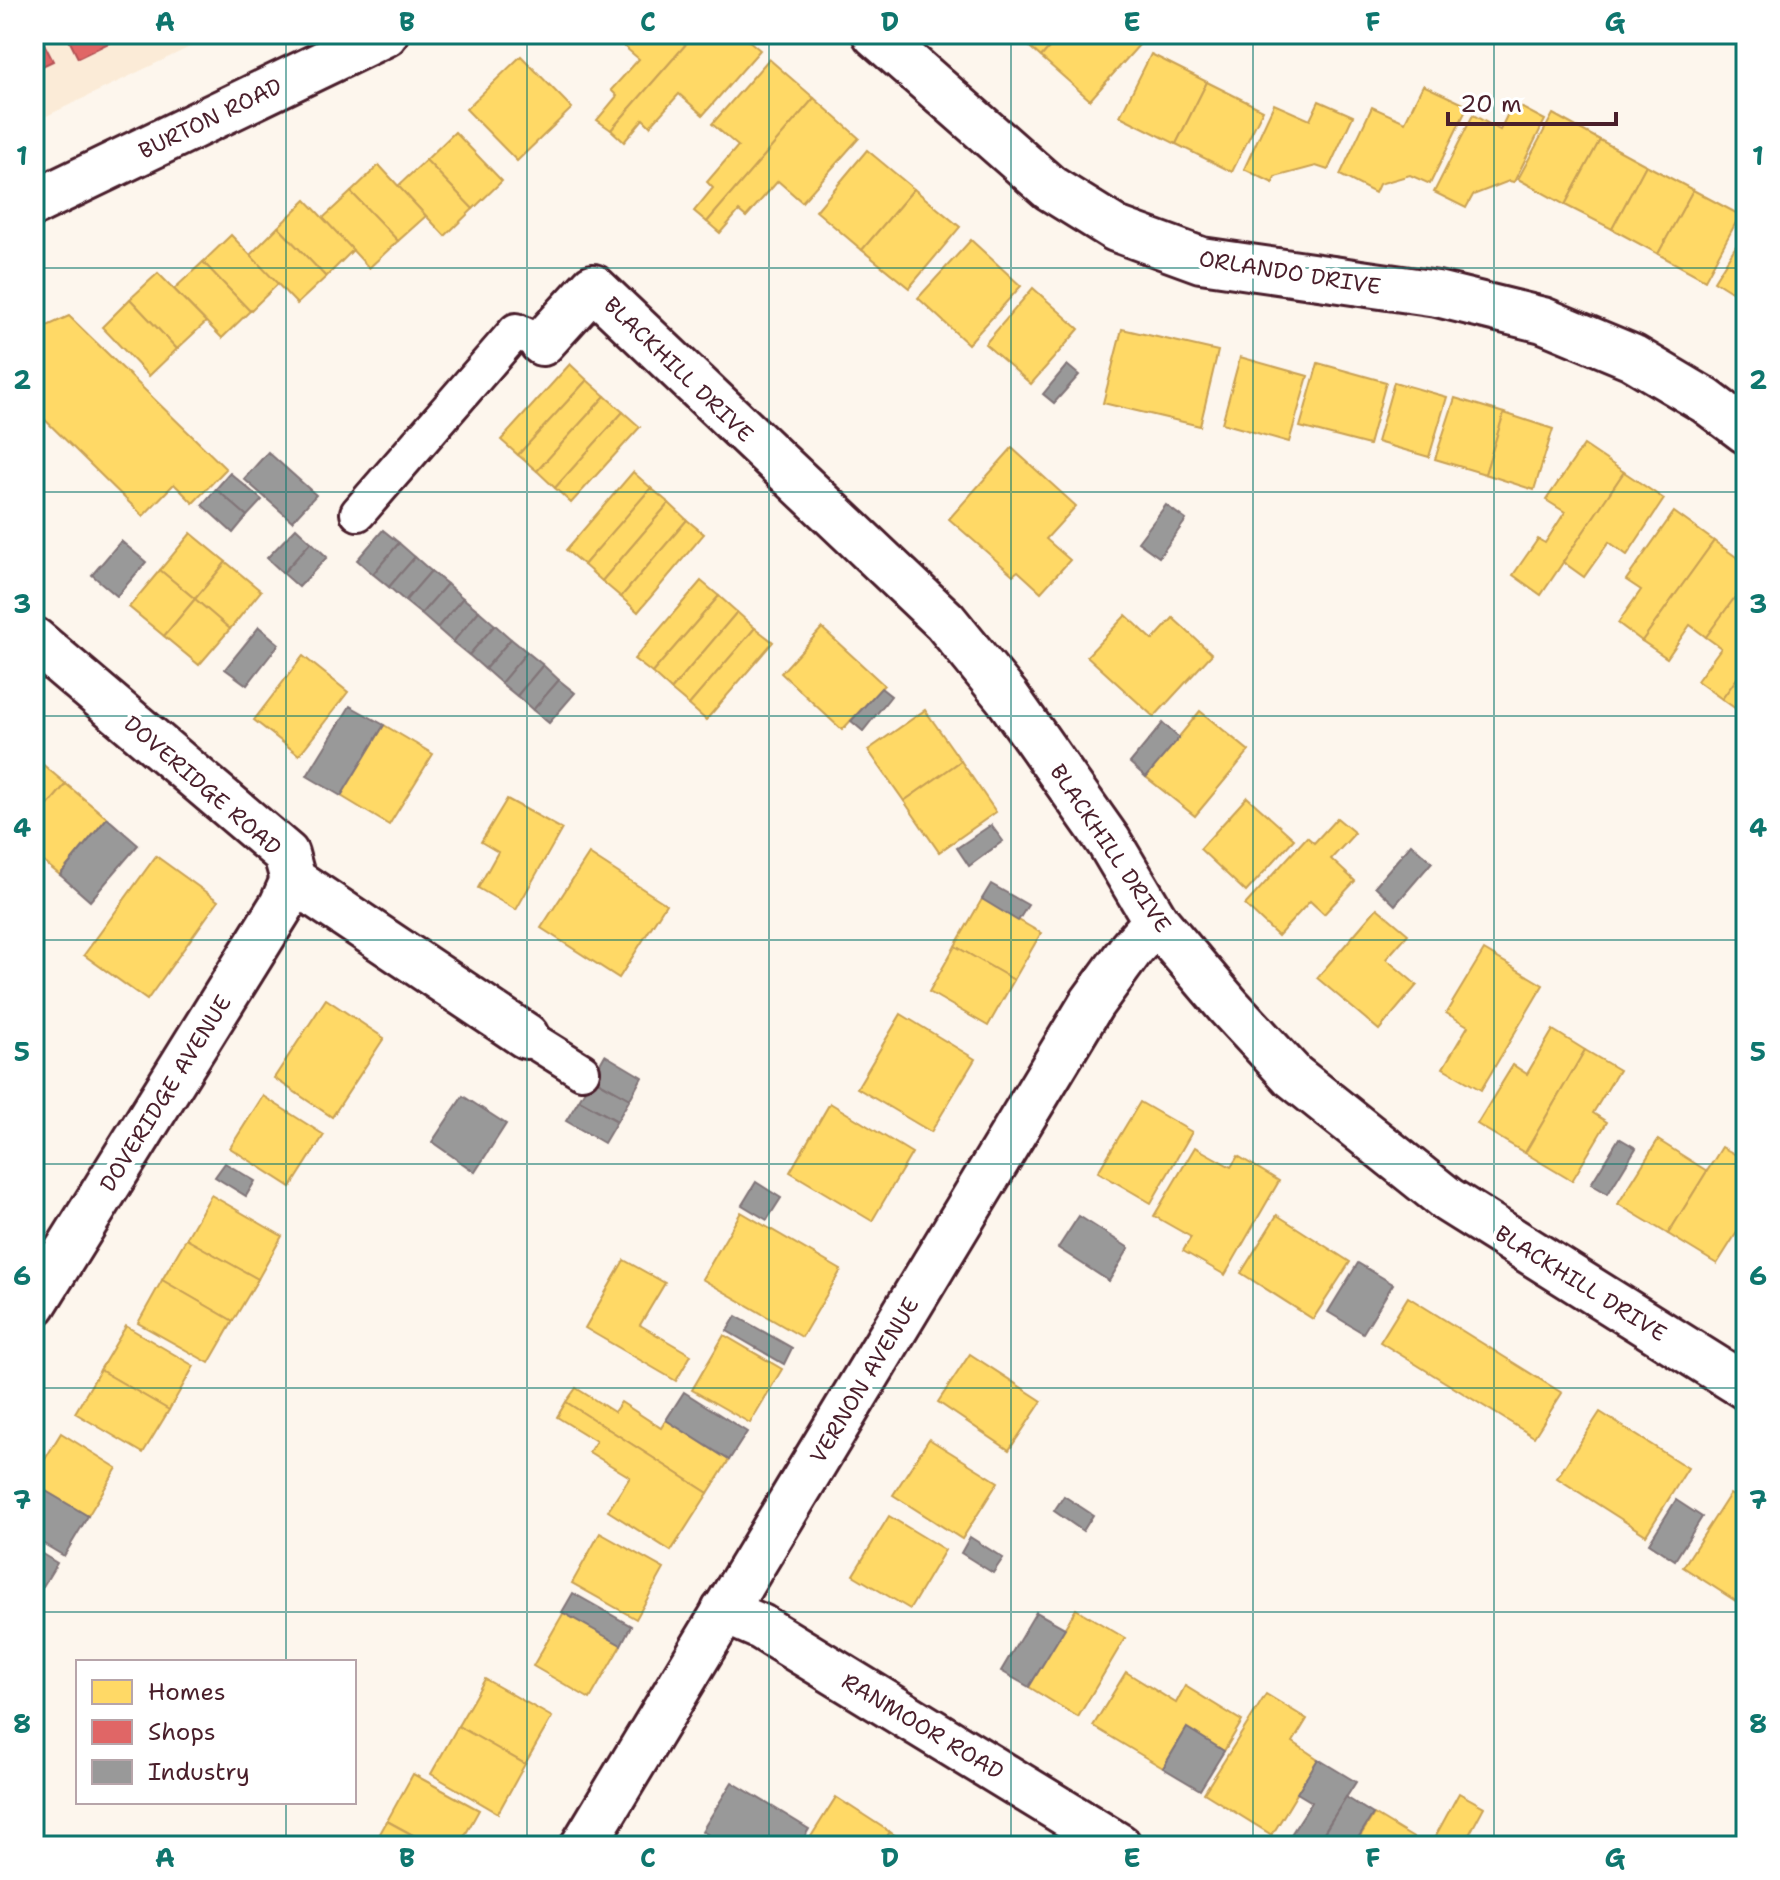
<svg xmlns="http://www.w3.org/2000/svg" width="1780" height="1880" viewBox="0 0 1780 1880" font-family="'Shantell Sans',sans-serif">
  <rect width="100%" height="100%" fill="#fdf6ed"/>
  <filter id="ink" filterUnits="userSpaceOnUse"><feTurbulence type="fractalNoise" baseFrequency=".0125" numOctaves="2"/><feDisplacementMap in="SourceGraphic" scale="16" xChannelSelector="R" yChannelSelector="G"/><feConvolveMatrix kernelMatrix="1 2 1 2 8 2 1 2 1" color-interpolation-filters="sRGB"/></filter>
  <g filter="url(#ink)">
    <polygon fill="#fbebd7" points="34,34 217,34 34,122"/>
    <g fill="#ffd966" stroke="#c9a154" stroke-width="2">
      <polygon points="616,34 695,34 611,130 597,120 617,96 611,90 639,59 613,37"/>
      <polygon points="695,34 741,34 760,50 703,115 679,94 650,126 643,119 624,142 611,130"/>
      <polygon points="1015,34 1061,34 1041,57"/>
      <polygon points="1061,34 1126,34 1139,45 1090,100 1041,57"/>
      <polygon points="1151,54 1207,82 1176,144 1120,116"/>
      <polygon points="521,56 572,108 517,161 466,109"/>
      <polygon points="769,59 814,98 707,222 694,211 713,188 707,182 738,146 712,124"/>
      <polygon points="1207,82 1263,110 1232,172 1176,144"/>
      <polygon points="1423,85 1468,106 1430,184 1410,175 1379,184 1375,193 1340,175 1372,107 1405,122"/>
      <polygon points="814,98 859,138 802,202 778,181 746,217 739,211 720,233 707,222"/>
      <polygon points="1319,101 1353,116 1328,170 1316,166 1275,177 1273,183 1244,169 1274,104 1310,120"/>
      <polygon points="1513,103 1545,120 1514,182 1509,181 1473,195 1466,208 1434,192 1473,115 1500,130"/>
      <polygon points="1553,114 1600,140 1565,205 1518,179"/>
      <polygon points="455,132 502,181 473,209 426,160"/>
      <polygon points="1600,140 1646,165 1612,229 1565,205"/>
      <polygon points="867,150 914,189 862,250 816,211"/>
      <polygon points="426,160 473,209 445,236 398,186"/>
      <polygon points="379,165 426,216 398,241 351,192"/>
      <polygon points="1646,165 1693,190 1658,254 1612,229"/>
      <polygon points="914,189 960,227 909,288 862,250"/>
      <polygon points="1693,190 1740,215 1705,280 1658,254"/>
      <polygon points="351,192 398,241 369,268 323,218"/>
      <polygon points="306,200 353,250 326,277 278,227"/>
      <polygon points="278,227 326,277 297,304 250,255"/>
      <polygon points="1746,230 1746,301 1714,281"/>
      <polygon points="231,235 278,284 250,311 203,262"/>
      <polygon points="971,240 1021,286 968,344 918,298"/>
      <polygon points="203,262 250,311 222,338 174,289"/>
      <polygon points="158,273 206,322 177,349 130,299"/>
      <polygon points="1033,288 1079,329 1031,384 985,344"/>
      <polygon points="130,299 177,349 149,376 102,327"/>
      <polygon points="69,316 226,469 193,503 174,484 143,516 34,409 34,332"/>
      <polygon points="1122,329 1218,351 1200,426 1103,403"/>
      <polygon points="1240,357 1308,376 1289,442 1222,423"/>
      <polygon points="1318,363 1386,382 1369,445 1300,427"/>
      <polygon points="570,364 587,380 518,455 501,440"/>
      <polygon points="587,380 605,396 537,471 518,455"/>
      <polygon points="1394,382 1447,397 1429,457 1377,442"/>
      <polygon points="605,396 623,412 555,488 537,471"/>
      <polygon points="1455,398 1504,413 1485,474 1435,459"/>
      <polygon points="623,412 640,427 571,503 555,488"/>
      <polygon points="1504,413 1553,429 1534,490 1485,474"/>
      <polygon points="1584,445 1624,472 1541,595 1513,575 1538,539 1545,543 1565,512 1546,500"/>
      <polygon points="1012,448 1076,506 1046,539 1070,560 1041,592 1018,571 1013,575 949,519"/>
      <polygon points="633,472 651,488 584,565 566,550"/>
      <polygon points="1624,472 1664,499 1627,555 1609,542 1584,577 1563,562"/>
      <polygon points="651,488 669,503 602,581 584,565"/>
      <polygon points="669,503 687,520 621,597 602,581"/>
      <polygon points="1674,512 1714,541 1642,641 1618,623 1641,590 1626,580"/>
      <polygon points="687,520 704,534 638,612 621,597"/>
      <polygon points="191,533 226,562 195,599 160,570"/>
      <polygon points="1714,541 1746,564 1746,582 1706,637 1690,625 1667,658 1642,641"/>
      <polygon points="226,562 261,591 230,629 195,599"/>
      <polygon points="160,570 195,599 164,636 129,607"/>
      <polygon points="701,581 719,596 652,673 634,659"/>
      <polygon points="1746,582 1746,666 1722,699 1697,681 1721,648 1706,637"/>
      <polygon points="719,596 737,612 671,690 652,673"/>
      <polygon points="195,599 230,629 199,665 164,636"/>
      <polygon points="737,612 755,628 689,705 671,690"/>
      <polygon points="1126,615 1153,640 1173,618 1212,654 1154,717 1087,656"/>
      <polygon points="755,628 773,642 706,720 689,705"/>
      <polygon points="822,628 884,685 842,730 781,673"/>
      <polygon points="303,656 348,692 299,755 254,720"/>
      <polygon points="1746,666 1746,716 1722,699"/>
      <polygon points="925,710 961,761 904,801 868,750"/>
      <polygon points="1200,711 1249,751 1195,816 1146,777"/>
      <polygon points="384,725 433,754 389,825 341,796"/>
      <polygon points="34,757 66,784 34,822"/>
      <polygon points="961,761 996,812 939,852 904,801"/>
      <polygon points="66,784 107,818 60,875 34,854 34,822"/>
      <polygon points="1247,797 1294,839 1246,892 1200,849"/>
      <polygon points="507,799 562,829 516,910 478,888 498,852 481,842"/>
      <polygon points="1337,818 1355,833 1331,859 1355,881 1324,914 1310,901 1278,936 1245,905 1307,837 1314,843"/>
      <polygon points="589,854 666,904 619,978 541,928"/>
      <polygon points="156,856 218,901 147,1000 84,955"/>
      <polygon points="982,899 1041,933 1014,980 955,946"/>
      <polygon points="1377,908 1408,934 1386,959 1417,985 1379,1030 1317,978"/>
      <polygon points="955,946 1014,980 988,1026 929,992"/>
      <polygon points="1484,950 1543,985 1481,1090 1443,1068 1468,1026 1446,1013"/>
      <polygon points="326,999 384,1038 332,1117 274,1078"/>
      <polygon points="901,1014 975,1059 931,1132 857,1088"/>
      <polygon points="1553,1030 1585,1050 1525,1153 1477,1124 1513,1065 1527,1074"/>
      <polygon points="1585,1050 1619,1070 1593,1113 1607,1122 1572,1181 1525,1153"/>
      <polygon points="263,1096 324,1135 291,1187 230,1148"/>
      <polygon points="1140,1102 1192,1132 1151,1203 1098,1172"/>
      <polygon points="830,1103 912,1153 872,1221 790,1172"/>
      <polygon points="1658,1140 1707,1171 1668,1234 1618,1204"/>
      <polygon points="1195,1147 1231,1167 1238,1156 1279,1181 1225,1275 1183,1251 1191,1237 1154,1216"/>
      <polygon points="1722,1147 1740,1157 1746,1148 1746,1218 1717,1264 1668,1234"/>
      <polygon points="211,1195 282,1236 258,1279 186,1239"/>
      <polygon points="741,1212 841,1270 802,1337 702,1279"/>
      <polygon points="1277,1215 1350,1262 1313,1319 1241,1273"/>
      <polygon points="186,1239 258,1279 233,1321 162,1280"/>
      <polygon points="624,1260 665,1283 640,1325 691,1355 676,1381 585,1328"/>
      <polygon points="162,1280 233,1321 209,1363 138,1323"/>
      <polygon points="1408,1297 1562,1393 1534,1437 1380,1342"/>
      <polygon points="126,1326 194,1366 169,1410 100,1370"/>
      <polygon points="724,1335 782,1369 750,1423 692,1390"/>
      <polygon points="970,1354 1042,1401 1009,1450 938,1402"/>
      <polygon points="100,1370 169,1410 143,1453 75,1413"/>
      <polygon points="576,1388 614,1412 621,1402 661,1428 666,1420 729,1460 708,1493 566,1402"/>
      <polygon points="566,1402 708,1493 671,1551 608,1511 630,1477 589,1452 596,1441 557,1417"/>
      <polygon points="1600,1412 1688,1468 1646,1535 1557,1478"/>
      <polygon points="61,1433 117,1468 88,1516 34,1484 34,1477"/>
      <polygon points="929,1439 998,1482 962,1539 893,1495"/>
      <polygon points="1730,1494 1746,1504 1746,1592 1739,1603 1683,1567"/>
      <polygon points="889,1516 945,1550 910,1609 853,1575"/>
      <polygon points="600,1533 664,1569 636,1619 572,1583"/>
      <polygon points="1076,1609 1125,1638 1078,1717 1029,1687"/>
      <polygon points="564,1612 621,1645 590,1699 533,1666"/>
      <polygon points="1126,1672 1176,1703 1185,1686 1242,1721 1224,1751 1187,1728 1163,1768 1093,1726"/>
      <polygon points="485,1679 552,1717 525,1764 458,1726"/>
      <polygon points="1266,1694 1307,1719 1293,1742 1318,1759 1272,1835 1204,1793"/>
      <polygon points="458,1726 525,1764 498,1813 431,1774"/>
      <polygon points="413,1774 479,1810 459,1846 433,1846 387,1821"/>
      <polygon points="1459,1793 1484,1807 1470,1833 1493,1846 1430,1846"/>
      <polygon points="836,1797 890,1832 881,1846 805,1846"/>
      <polygon points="1374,1814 1425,1845 1354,1846"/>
      <polygon points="387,1821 433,1846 373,1846"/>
      <polygon points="890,1832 912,1846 881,1846"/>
    </g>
    <g fill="#e06666" stroke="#b35154" stroke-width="2">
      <polygon points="34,34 39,34 53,61 34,70"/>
      <polygon points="66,34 127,34 78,58"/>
    </g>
    <g fill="#999" stroke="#817478" stroke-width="2">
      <polygon points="1067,365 1079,375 1054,403 1043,394"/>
      <polygon points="268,452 316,495 292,521 244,479"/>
      <polygon points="230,473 262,500 247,516 216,489"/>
      <polygon points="216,489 247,516 233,533 202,505"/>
      <polygon points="1166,505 1186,520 1159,557 1138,542"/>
      <polygon points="296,528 311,542 283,573 267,558"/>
      <polygon points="383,530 399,543 373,574 357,560"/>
      <polygon points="121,541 146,562 117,596 92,575"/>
      <polygon points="311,542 327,557 299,587 283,573"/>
      <polygon points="399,543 415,557 389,587 373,574"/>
      <polygon points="415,557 431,571 405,601 389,587"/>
      <polygon points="431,571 447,584 421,614 405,601"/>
      <polygon points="447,584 463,598 437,628 421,614"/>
      <polygon points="463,598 479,611 453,642 437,628"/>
      <polygon points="479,611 495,625 469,655 453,642"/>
      <polygon points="495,625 511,639 485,669 469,655"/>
      <polygon points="259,627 279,644 247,685 225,669"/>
      <polygon points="511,639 527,652 501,683 485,669"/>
      <polygon points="527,652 543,665 517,696 501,683"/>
      <polygon points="543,665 559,680 533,710 517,696"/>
      <polygon points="559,680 575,693 549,723 533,710"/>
      <polygon points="881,688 891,696 863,731 851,721"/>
      <polygon points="350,706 384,725 341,796 307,776"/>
      <polygon points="1163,723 1179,738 1146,777 1130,763"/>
      <polygon points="107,818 138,845 90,901 60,875"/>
      <polygon points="991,825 1003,841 969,866 957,848"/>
      <polygon points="1411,844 1432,862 1395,905 1375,886"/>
      <polygon points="991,884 1028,905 1018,921 982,899"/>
      <polygon points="605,1055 642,1077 630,1099 592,1078"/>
      <polygon points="592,1078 630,1099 617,1121 579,1100"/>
      <polygon points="463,1096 506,1124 475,1172 432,1142"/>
      <polygon points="579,1100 617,1121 604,1143 566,1121"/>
      <polygon points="1619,1138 1636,1148 1608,1194 1591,1184"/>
      <polygon points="225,1163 255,1181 246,1196 215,1177"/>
      <polygon points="756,1182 781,1198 767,1220 742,1205"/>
      <polygon points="1079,1216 1129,1248 1109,1281 1058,1248"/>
      <polygon points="1358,1263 1393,1284 1363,1333 1328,1312"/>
      <polygon points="736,1316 792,1348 784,1364 727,1331"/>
      <polygon points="684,1392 747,1432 729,1460 666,1420"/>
      <polygon points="34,1484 88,1516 64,1556 34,1538"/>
      <polygon points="1064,1496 1093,1515 1083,1531 1054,1511"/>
      <polygon points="1676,1500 1702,1517 1675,1560 1649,1543"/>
      <polygon points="970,1537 1003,1558 993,1573 961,1553"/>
      <polygon points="34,1549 57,1563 39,1593 34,1590"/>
      <polygon points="573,1593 631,1626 621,1645 562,1612"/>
      <polygon points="1036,1612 1065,1628 1029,1687 1001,1671"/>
      <polygon points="1187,1728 1224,1751 1200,1790 1163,1768"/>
      <polygon points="1318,1759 1356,1782 1315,1846 1299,1846 1288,1839 1312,1802 1297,1793"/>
      <polygon points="732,1782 809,1829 799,1846 727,1846 702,1831"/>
      <polygon points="1346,1797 1373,1814 1353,1846 1316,1846"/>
    </g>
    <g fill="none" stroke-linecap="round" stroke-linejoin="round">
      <g stroke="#4a1f2b" stroke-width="40">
        <g id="lane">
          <polyline points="358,513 516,331 542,343"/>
          <polyline points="526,1036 582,1071"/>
        </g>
      </g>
      <g stroke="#4a1f2b" stroke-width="50">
        <g id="street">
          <polyline points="875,34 1050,188 1116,229 1201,260 1437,294 1543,320 1632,357 1706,401 1746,431"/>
          <polyline points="542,343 593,287 945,621 1007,697 1109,842 1156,921 1229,1007 1293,1076 1448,1200 1746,1387"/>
          <polyline points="34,640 286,854 293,880 526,1036"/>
          <polyline points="34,1304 282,905 293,880"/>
          <polyline points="724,1611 761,1627 1119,1846"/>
          <polyline points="583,1846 1092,1003 1132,948 1156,921"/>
        </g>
      </g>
      <g stroke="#4a1f2b" stroke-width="50">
        <polyline id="secondary" points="34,203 385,34"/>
      </g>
      <use href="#lane" stroke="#fff" stroke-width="34"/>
      <use href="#street" stroke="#fff" stroke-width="44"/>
      <use href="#secondary" stroke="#fff" stroke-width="44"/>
    </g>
  </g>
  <path fill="none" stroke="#0f766e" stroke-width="2" stroke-opacity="0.55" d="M286 34V1662M527 34V1846M769 34V1846M1011 34V1846M1253 34V1846M1494 34V1846M34 268H1746M34 492H1746M34 716H1746M34 940H1746M34 1164H1746M34 1388H1746M34 1612H1746M286 1802V1846"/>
  <g text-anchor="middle" stroke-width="8" stroke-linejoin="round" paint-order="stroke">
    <g font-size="22" fill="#4a1f2b" stroke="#fff">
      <text transform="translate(210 118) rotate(-26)" y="8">BURTON ROAD</text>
      <text transform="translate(1290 272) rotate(9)" y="8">ORLANDO DRIVE</text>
      <text transform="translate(679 369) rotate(44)" y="8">BLACKHILL DRIVE</text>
      <text transform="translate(203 785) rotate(41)" y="8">DOVERIDGE ROAD</text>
      <text transform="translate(1111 848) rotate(56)" y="8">BLACKHILL DRIVE</text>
      <text transform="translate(165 1093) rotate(-58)" y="8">DOVERIDGE AVENUE</text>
      <text transform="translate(1581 1283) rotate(32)" y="8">BLACKHILL DRIVE</text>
      <text transform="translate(864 1380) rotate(-59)" y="8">VERNON AVENUE</text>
      <text transform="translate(923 1726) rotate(31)" y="8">RANMOOR ROAD</text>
    </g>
  </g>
  <rect width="1780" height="1880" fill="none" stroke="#fff" stroke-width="88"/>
  <rect x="76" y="1660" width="280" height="144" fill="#ffffff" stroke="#b7a5aa" stroke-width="2"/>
  <rect x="92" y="1680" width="40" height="24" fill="#ffd966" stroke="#b7a5aa" stroke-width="2"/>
  <text x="148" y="1700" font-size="24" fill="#4a1f2b">Homes</text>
  <rect x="92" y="1720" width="40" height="24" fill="#e06666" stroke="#b7a5aa" stroke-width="2"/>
  <text x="148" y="1740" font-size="24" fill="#4a1f2b">Shops</text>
  <rect x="92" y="1760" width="40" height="24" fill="#999999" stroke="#b7a5aa" stroke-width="2"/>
  <text x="148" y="1780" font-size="24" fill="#4a1f2b">Industry</text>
  <path d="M1448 112v12h168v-12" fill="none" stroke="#4a1f2b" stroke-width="4"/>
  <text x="1460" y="112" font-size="24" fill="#4a1f2b" stroke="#ffffff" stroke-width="6" paint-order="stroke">20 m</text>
  <rect x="44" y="44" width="1692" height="1792" fill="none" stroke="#0f766e" stroke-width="3"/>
  <g font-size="26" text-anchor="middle" font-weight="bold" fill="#0f766e">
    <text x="165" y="31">A</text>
    <text x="407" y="31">B</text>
    <text x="648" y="31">C</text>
    <text x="890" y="31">D</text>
    <text x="1132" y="31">E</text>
    <text x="1373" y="31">F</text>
    <text x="1615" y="31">G</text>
    <text x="22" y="165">1</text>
    <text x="1758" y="165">1</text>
    <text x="22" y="389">2</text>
    <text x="1758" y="389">2</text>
    <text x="22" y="613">3</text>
    <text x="1758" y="613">3</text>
    <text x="22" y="837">4</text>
    <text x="1758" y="837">4</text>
    <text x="22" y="1061">5</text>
    <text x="1758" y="1061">5</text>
    <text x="22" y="1285">6</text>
    <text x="1758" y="1285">6</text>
    <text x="22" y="1509">7</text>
    <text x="1758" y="1509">7</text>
    <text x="22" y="1733">8</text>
    <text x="1758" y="1733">8</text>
    <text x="165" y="1867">A</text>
    <text x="407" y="1867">B</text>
    <text x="648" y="1867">C</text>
    <text x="890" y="1867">D</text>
    <text x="1132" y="1867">E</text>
    <text x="1373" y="1867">F</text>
    <text x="1615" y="1867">G</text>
  </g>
</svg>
